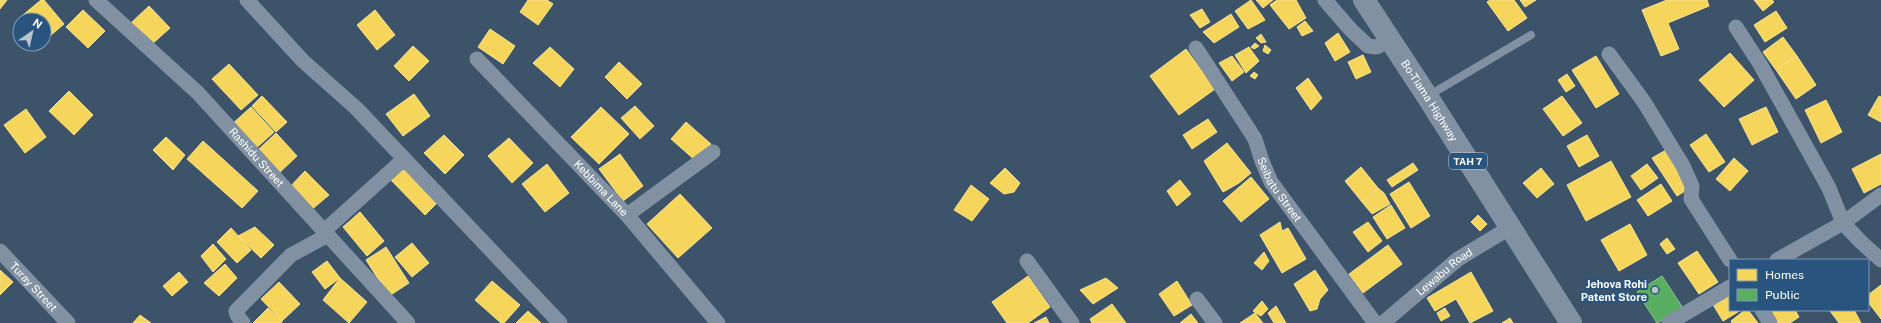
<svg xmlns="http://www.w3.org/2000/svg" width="1881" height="323" viewBox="0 0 1881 323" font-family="'Public Sans',sans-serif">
  <rect width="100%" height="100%" fill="#3c536a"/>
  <g fill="#f6d55c" stroke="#f9e28d">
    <polygon points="0,0 7,0 0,9"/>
    <polygon points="41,0 44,0 64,24 44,41 44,20 27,20 23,15"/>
    <polygon points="528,0 547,0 553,4 538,25 520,12"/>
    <polygon points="1251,0 1265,20 1248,29 1235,11"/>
    <polygon points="1256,0 1273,0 1263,8"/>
    <polygon points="1277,0 1296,0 1306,18 1289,29 1270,5"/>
    <polygon points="1490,0 1514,0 1527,18 1508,31 1487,2"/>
    <polygon points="1520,0 1536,0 1525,7"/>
    <polygon points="1667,0 1707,0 1709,6 1668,23 1679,49 1661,56 1642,10"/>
    <polygon points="1754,0 1772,0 1774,2 1763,11"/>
    <polygon points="149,6 170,28 151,45 131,23"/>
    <polygon points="1202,9 1210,22 1200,28 1190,15"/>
    <polygon points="83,10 105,31 88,48 66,27"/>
    <polygon points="375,10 395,35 377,50 357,25"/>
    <polygon points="1776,11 1787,28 1765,42 1754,25"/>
    <polygon points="1231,14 1239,27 1214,43 1203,32"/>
    <polygon points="1305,21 1313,31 1302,36 1297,27"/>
    <polygon points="490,29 515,46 503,64 478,47"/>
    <polygon points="1338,33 1350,52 1335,61 1325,43"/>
    <polygon points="1261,34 1266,42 1261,43 1256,38"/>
    <polygon points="1783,37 1797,56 1776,70 1763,52"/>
    <polygon points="1255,43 1259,46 1254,49 1251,47"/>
    <polygon points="1265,45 1271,50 1268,54 1263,51"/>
    <polygon points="413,46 429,61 409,81 394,66"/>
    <polygon points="550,47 574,69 560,87 533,63"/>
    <polygon points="1249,47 1259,61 1246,73 1235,55"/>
    <polygon points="1186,49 1215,89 1179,115 1150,76"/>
    <polygon points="1730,53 1754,80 1724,107 1699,80"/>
    <polygon points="1363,55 1371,72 1356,79 1348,62"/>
    <polygon points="1232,56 1244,72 1232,81 1219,63"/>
    <polygon points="1596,56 1619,94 1596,108 1572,70"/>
    <polygon points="1797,56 1816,85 1796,99 1776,70"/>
    <polygon points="619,62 642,84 627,99 605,77"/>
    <polygon points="229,64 258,95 241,110 212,79"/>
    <polygon points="1254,72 1258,75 1255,79 1250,76"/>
    <polygon points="1567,74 1575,86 1566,92 1558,80"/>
    <polygon points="1308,78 1322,98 1311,110 1296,88"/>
    <polygon points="69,91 93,115 74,135 49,111"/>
    <polygon points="414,94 430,116 403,136 386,114"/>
    <polygon points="262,96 287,122 276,132 252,106"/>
    <polygon points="1562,96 1582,123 1563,136 1543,109"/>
    <polygon points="1879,96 1881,97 1881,122 1868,115"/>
    <polygon points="1826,100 1842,132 1821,143 1805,110"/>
    <polygon points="635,106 654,126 640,139 621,118"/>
    <polygon points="251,107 274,132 253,151 230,126"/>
    <polygon points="601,107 629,134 599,164 571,137"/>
    <polygon points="1766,107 1778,132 1752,145 1739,119"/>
    <polygon points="26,109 46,137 25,153 4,125"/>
    <polygon points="1208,119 1217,132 1192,149 1183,135"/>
    <polygon points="686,122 711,144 696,161 671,139"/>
    <polygon points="276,133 297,156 278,174 257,151"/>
    <polygon points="1706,134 1725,162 1709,172 1690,145"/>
    <polygon points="444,135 464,155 445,174 424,153"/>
    <polygon points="1587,135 1599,156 1579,167 1567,146"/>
    <polygon points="166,137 185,155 173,170 153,150"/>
    <polygon points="509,138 533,163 512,183 488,156"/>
    <polygon points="203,141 258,191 242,208 187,159"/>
    <polygon points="1227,143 1251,173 1239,183 1223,192 1204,161"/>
    <polygon points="1666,150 1690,188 1677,196 1652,158"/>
    <polygon points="620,154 643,186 623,201 599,169"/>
    <polygon points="1881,154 1881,184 1864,193 1852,169"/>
    <polygon points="1734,158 1748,171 1730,191 1716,179"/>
    <polygon points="1611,161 1631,197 1586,221 1567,185"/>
    <polygon points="1413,163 1418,170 1392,187 1387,180"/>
    <polygon points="547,164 569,193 545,212 522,184"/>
    <polygon points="1647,164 1658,178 1641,190 1631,176"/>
    <polygon points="1361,167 1378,188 1362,202 1345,181"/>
    <polygon points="408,168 439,201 425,215 389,178"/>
    <polygon points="1005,168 1020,183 1014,192 1004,194 990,183"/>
    <polygon points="1541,168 1554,184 1537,198 1523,183"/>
    <polygon points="305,171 329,195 310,211 288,189"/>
    <polygon points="1251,177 1269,199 1241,222 1223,201"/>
    <polygon points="1180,180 1191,194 1177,206 1167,191"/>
    <polygon points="1409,182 1430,216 1411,228 1390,194"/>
    <polygon points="1661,184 1672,201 1648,216 1637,200"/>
    <polygon points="971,185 989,199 972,221 954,210"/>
    <polygon points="1378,188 1384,193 1390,204 1372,214 1362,202"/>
    <polygon points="680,194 712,228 678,258 647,224"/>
    <polygon points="1391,205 1405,228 1387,239 1373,217"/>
    <polygon points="360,212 384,241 367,256 343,227"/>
    <polygon points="1478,215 1487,224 1480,231 1471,222"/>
    <polygon points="1280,222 1282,231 1288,228 1306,259 1282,273 1260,235"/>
    <polygon points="1368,222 1382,241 1368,252 1353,232"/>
    <polygon points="1630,224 1647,255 1619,271 1601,240"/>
    <polygon points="255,227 274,245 261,258 238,236"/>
    <polygon points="231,228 251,250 237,263 217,242"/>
    <polygon points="1667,238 1675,249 1667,254 1660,244"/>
    <polygon points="412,243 429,263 412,277 395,257"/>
    <polygon points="213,244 226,259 213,272 201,256"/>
    <polygon points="1388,245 1402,264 1363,293 1349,274"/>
    <polygon points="386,247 409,283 389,296 366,260"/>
    <polygon points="1697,251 1718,282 1699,294 1678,263"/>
    <polygon points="1264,252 1269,261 1262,270 1254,263"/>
    <polygon points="327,261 340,278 325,289 312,272"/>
    <polygon points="225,264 237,278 219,296 204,283"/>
    <polygon points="0,270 13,282 0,295"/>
    <polygon points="1315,270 1328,290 1320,299 1317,309 1310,311 1294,284"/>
    <polygon points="179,272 188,282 172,296 163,286"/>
    <polygon points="1471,272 1493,311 1470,323 1456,299 1435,311 1427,298"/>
    <polygon points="1028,276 1050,307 1028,323 1007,323 992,302"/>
    <polygon points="340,278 367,302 349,323 323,300"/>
    <polygon points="1106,278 1118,288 1093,304 1080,290"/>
    <polygon points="492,281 520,305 504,323 501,323 475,300"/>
    <polygon points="1177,281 1192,305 1174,316 1159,294"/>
    <polygon points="279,282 300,304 282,321 261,299"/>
    <polygon points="1881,285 1881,319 1868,302 1868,295"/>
    <polygon points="1730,291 1730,310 1741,310 1723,321 1712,303"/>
    <polygon points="1262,301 1268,309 1261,316 1253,311"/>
    <polygon points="1112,304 1126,323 1092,323 1090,319"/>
    <polygon points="1276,306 1286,323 1274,323 1268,313"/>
    <polygon points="268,308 282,321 281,323 253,323"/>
    <polygon points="1445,308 1450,316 1441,321 1437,313"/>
    <polygon points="1745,310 1748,310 1758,323 1732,323 1731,321"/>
    <polygon points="1764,310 1795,310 1799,317 1790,323 1773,323"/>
    <polygon points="1854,310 1861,323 1839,323 1830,311"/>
    <polygon points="528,311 541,323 516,323"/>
    <polygon points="1255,313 1263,323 1240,323"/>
    <polygon points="1191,314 1198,323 1180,323"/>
    <polygon points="140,315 151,323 133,323"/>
    <polygon points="1046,317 1049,323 1034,323"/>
    <polygon points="1510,318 1513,323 1502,323"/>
  </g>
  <polygon fill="#5aae61" stroke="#8cc690" points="1662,276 1683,308 1657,323 1637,292"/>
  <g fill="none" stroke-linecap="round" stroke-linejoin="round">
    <polyline stroke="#8291a1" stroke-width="8" points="1428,96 1531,35"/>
    <g stroke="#8291a1" stroke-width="15">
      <path id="s1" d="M96 0 198 93 408 323"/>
      <polyline points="247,0 303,61 356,108 560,323"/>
      <polyline points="1325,0 1351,30 1368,46 1377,47 1390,40"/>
      <polyline points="1736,27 1760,64 1829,188 1843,223 1861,242 1881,260"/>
      <path id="s2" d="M1196 48 1255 139 1262 161 1271 182 1375 323"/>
      <polyline points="1609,54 1644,102 1683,166 1692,186 1691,199 1730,260"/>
      <path id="s3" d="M477 59 627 215 718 323"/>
      <polyline points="627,215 713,152"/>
      <polyline points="324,231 404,159"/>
      <path id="s4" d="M0 251 68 323"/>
      <polyline points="1777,260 1843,223 1881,195"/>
      <polyline points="1027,261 1072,323"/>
      <polyline points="1197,299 1215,323"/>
      <polyline points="1762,310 1770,323"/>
      <polyline points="243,323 237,315 236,311 291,255 328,235"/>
      <path id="s5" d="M1383 323 1458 259 1511 227"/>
      <polyline points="1669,323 1730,287"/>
    </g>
    <path stroke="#8291a1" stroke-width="22" id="s6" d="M1364 0 1427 96 1571 323"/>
  </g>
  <circle fill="#bbc3cb" stroke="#28547e" stroke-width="1.5" cx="1655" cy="290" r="4"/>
  <g text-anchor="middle" stroke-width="4" stroke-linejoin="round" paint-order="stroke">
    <rect fill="#28547e" stroke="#beccd8" stroke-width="1" x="1449" y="153" width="38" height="16" rx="3"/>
    <g font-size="10" font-weight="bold" fill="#fff">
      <text x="1468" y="165">TAH 7</text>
    </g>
    <g font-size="11" fill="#fff" stroke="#28547e">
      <text dy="4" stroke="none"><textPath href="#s6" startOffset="120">Bo-Tiama Highway</textPath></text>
      <text dy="4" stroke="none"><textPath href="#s1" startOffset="225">Rashidu Street</textPath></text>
      <text dy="4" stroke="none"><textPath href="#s3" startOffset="179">Kebbima Lane</textPath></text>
      <text dy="4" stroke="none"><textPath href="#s2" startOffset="165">Seibatu Street</textPath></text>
      <text dy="4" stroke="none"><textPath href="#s5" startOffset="80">Lewabu Road</textPath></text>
      <text dy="4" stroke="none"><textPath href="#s4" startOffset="49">Turay Street</textPath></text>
    </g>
    <g font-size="11" font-weight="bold" fill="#fff" stroke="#28547e" text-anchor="end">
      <text x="1647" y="288">Jehova Rohi<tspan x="1647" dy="13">Patent Store</tspan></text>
    </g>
  </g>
  <rect x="1729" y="259" width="140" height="52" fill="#28547e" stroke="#7e98b2"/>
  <rect x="1737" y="269" width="20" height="12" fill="#f6d55c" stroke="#7e98b2"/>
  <text x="1765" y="279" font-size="12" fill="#ffffff">Homes</text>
  <rect x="1737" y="289" width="20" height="12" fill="#5aae61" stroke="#7e98b2"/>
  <text x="1765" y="299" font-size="12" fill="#ffffff">Public</text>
  <g transform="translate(32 32) rotate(34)"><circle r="19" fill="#28547e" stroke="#7e98b2"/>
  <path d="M0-3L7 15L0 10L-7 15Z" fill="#bbc3cb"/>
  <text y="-6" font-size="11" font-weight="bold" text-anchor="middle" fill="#ffffff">N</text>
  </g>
</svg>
